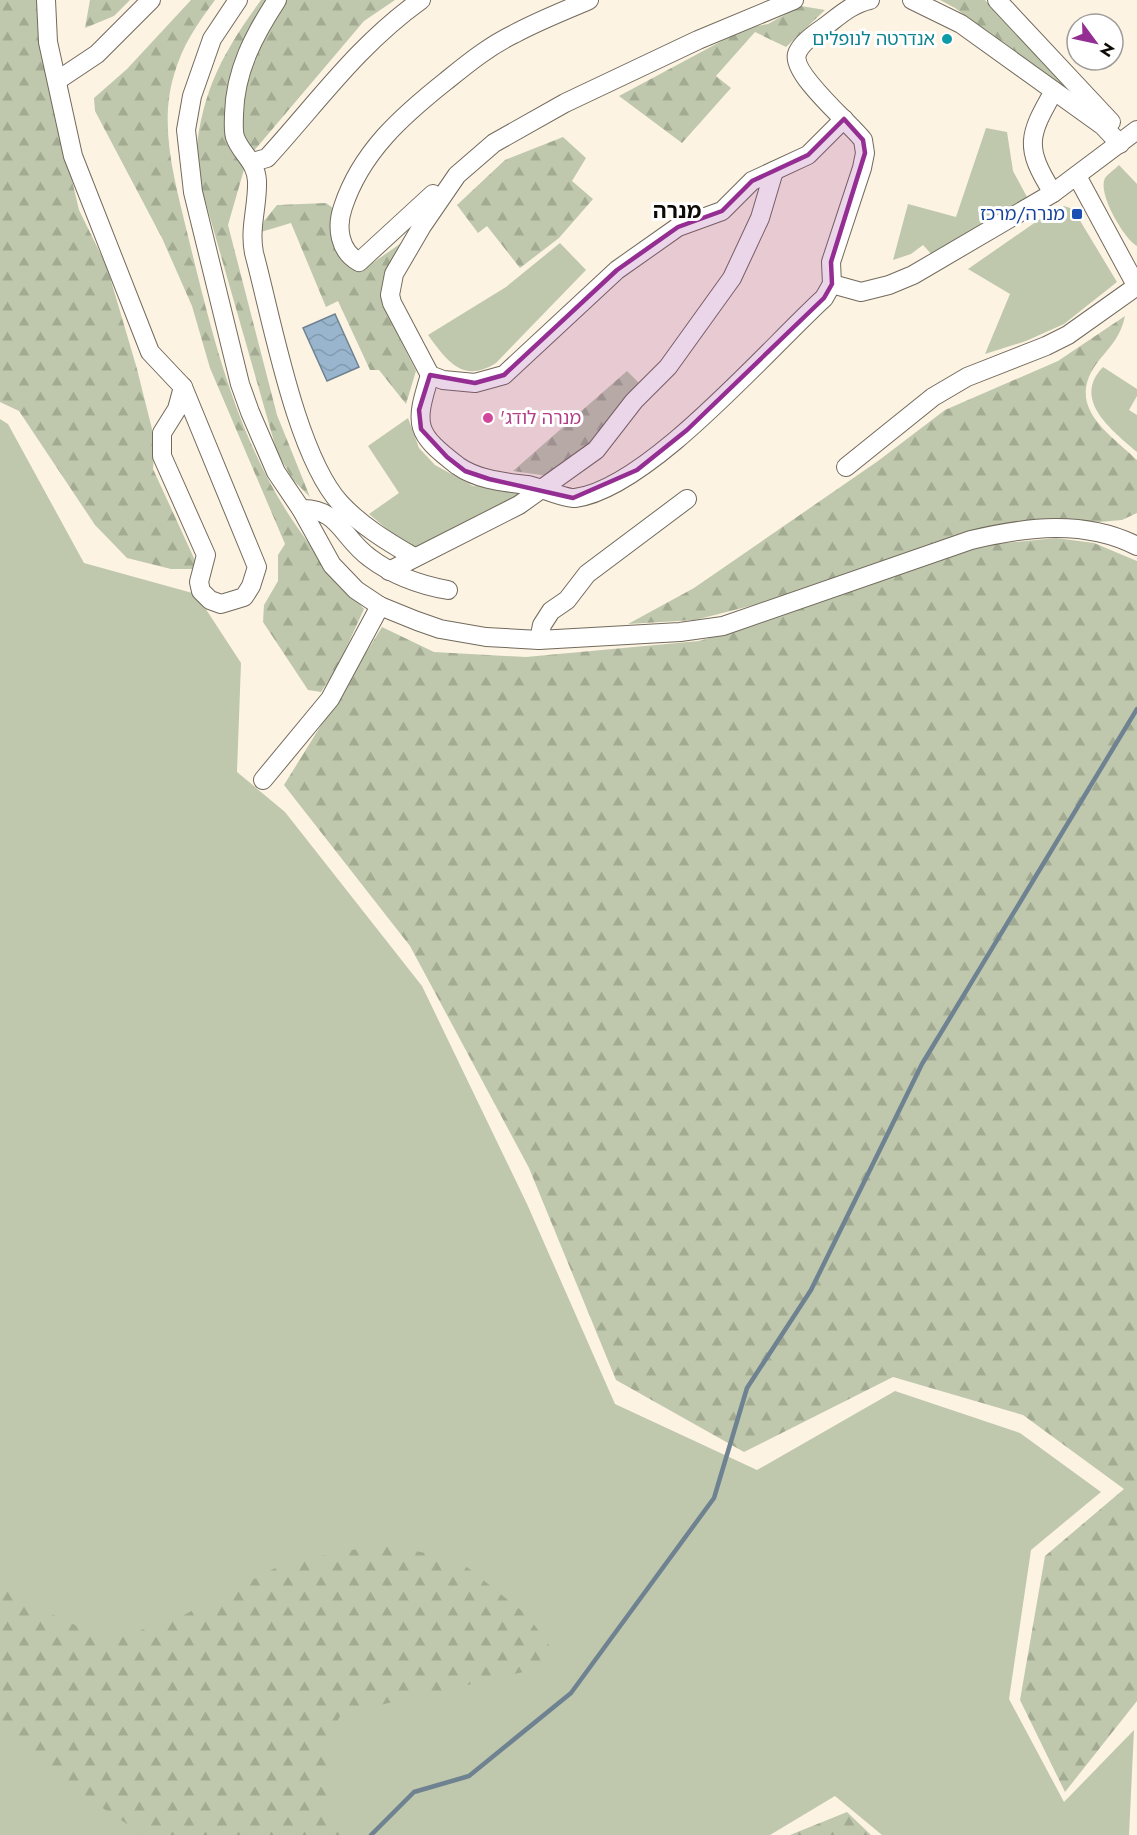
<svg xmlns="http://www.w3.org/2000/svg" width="1137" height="1835" viewBox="0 0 1137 1835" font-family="Jost,'Noto Sans Hebrew',sans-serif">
  <defs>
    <pattern id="forest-firs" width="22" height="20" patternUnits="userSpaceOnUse" patternTransform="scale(1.5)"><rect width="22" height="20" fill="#bfc8ac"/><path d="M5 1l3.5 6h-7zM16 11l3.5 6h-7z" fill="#a3aa92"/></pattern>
    <pattern id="water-waves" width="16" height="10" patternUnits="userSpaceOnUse" patternTransform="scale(1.5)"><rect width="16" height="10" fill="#98b5cd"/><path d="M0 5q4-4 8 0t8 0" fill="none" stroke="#829aaf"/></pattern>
  </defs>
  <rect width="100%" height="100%" fill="#fdf3e3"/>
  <g fill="#bfc8ac">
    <polygon points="986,128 1007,132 1013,171 1027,197 996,222 935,258 923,245 911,254 893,260 908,204 956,217"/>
    <path d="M1119 165 1137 184V246C1124 239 1097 193 1105 178 1108 174 1115 169 1119 165Z"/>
    <polygon points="1064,206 1073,209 1117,282 1064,324 1026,341 985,354 1010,294 968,269 1053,210"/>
    <path d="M560 243 586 270 496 363C463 384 447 361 428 335L506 287Z"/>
    <path d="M1103 367 1137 389V396L1129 410 1137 415V452C1113 431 1071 400 1103 367Z"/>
    <polygon points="408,418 419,448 435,465 473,486 516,488 523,493 498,512 411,549 369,514 399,493 368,446"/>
    <polygon points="0,419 8,424 84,563 196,594 241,663 237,772 285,812 422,986 527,1204 615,1404 757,1470 895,1391 1020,1433 1101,1492 1031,1550 1009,1699 1064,1802 1134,1730 1129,1835 882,1835 835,1796 770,1835 0,1835"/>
  </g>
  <g fill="url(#forest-firs)">
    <polygon points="0,0 38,0 49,82 79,210 107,267 137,369 155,441 153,469 199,569 171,569 127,558 95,525 19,411 0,402"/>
    <polygon points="90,0 130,0 114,16 85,28"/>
    <path d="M191 0H215C197 24 182 46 174 75 158 127 176 185 188 236 212 334 236 436 293 521 314 553 339 581 364 609L337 668 321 692 308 690 263 622 264 605 278 581V555L285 544 210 368 192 306 162 238 95 111 94 98 127 69Z"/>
    <path d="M261 0H395L364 21 247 159 228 225 277 415 310 497 293 480 277 452 195 165C200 95 220 56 261 0Z"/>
    <polygon points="940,0 985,0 1072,93 955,8"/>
    <polygon points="801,6 825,10 786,47 755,32 716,76 731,88 682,143 619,96 746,28 768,24"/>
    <polygon points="563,137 586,158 572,181 593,199 559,238 520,268 487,226 478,233 457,205 505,160"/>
    <polygon points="326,203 337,211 353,267 361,271 410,237 384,284 382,304 416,371 406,404 379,370 370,370 338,301 326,307 291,223 261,232 264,221 277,205"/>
    <path d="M1125 316C1121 335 1112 345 1100 359 1063 405 1106 431 1137 460V513L1122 520 1099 522 1054 518 990 526 836 582 750 606 695 620 628 624 694 588 878 461 945 410 1058 361Z"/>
    <polygon points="627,371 640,384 580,455 548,476 513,471"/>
    <polygon points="1056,538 1094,543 1137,561 1137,1701 1065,1792 1020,1700 1045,1556 1124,1489 1023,1415 893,1377 744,1452 616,1380 529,1168 410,946 284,785 382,627 434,652 526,657 699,641 760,623 966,547"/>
    <polygon points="383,1544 458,1560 527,1615 555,1653 541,1668 341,1714 326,1745 329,1823 347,1835 144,1835 41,1768 0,1722 0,1584 43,1610 109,1641 180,1617 285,1563"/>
    <polygon points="847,1812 871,1835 790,1835"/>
  </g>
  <polygon fill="url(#water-waves)" stroke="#6f8291" stroke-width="1.5" points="335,314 359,367 327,381 303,328"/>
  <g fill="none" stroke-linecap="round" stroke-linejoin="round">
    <polyline stroke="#6f8291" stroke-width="4.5" points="371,1835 414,1792 469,1776 571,1693 714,1498 747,1388 811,1290 922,1064 1137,709"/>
    <g stroke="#726a5c" stroke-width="20">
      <g id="minor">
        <polyline points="46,0 48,42 73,156 150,352 183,387"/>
        <path d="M238 0 212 39 192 96 186 130 193 192 240 384 250 412 276 472 301 509 332 565 356 590 380 606 417 621 440 629 486 637 539 640 680 632 723 626 971 540C1026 527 1084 519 1137 546"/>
        <path d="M277 0C254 35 235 71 234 114 234 121 233 130 235 137 241 154 256 161 257 181 258 205 249 228 254 253 272 320 296 454 340 503 360 525 388 542 414 557"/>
        <polyline points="794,0 698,40 565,103 494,143 457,175 422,226 394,274 390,295 392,303 430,375 443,380 475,383 504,375 617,270 678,227 722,211 752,181 808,155 844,119"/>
        <polyline points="912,0 961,24 1103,126 1120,144"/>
        <polyline points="997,0 1111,122"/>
        <polyline points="58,80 97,54 151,0"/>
        <path d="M253 162 267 158C319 101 357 46 421 0"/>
        <polyline points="1077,176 1137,287"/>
        <path d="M1053 193C1024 147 1028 136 1054 91"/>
        <path d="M433 194 359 262C339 251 336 227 343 207 361 152 402 116 446 81 467 64 489 46 514 34 538 21 564 11 589 0"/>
        <path d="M832 284 831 262 862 168 865 153 863 140C851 124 791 74 797 54 800 44 814 34 823 28 838 17 851 4 870 0"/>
        <path d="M430 375C414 426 415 433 458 466 478 480 504 482 527 485 540 487 565 499 575 498 648 489 768 349 824 298L832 284 861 292 889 285 913 275 1053 193 1137 130"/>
        <polygon points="183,387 257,567 251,586 244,597 221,604 210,600 201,591 199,582 206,555 162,456 162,433 177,409"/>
        <polyline points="846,467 933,397 967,377 1046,346 1068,335 1137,286"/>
        <path d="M301 509C339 508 342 538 370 558 394 576 419 585 448 590"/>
        <polyline points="389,571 519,505 596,450 634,401 668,367 732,278 760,218 774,171"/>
        <polyline points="539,640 542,625 551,611 567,600 587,574 687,499"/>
        <polyline points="263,780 330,699 380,606"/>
      </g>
    </g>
    <use href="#minor" stroke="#fff" stroke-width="18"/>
  </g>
  <path fill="#942e93" fill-opacity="0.2" stroke="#942e93" stroke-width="4.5" stroke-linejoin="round" d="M844 119 863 140 865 153 831 262 832 284 824 298 687 430 637 470 573 498 489 479 465 471 447 457 421 429 419 410 430 375 475 383 504 375 617 270 678 227 722 211 752 181 808 155Z"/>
  <circle fill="#0f9aa8" stroke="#fff" stroke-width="2" cx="947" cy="39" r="6"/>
  <rect fill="#1a4fb4" stroke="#fff" stroke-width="2" x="1071" y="208" width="12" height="12" rx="3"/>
  <circle fill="#d1479c" stroke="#fff" stroke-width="2" cx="488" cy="418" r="6"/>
  <g text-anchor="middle" stroke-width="6" stroke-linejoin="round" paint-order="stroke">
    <g font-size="18" fill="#0d838f" stroke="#fff" text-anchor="end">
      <text x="935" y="45">אנדרטה לנופלים</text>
    </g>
    <g font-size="18" fill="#164399" stroke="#fff" text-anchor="end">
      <text x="1065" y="220">מנרה/מרכז</text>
    </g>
    <g font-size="18" fill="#b23c85" stroke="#fff" text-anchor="start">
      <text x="500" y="424">'מנרה לודג</text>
    </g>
    <g font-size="21" font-weight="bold" fill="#0e0b06" stroke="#fff">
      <text x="677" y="218">מנרה</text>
    </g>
  </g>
  <g transform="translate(1095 42) rotate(123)"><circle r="28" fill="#ffffff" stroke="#9f9d9b" stroke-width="1.5"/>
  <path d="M0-4.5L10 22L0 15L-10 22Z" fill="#942e93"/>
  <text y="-9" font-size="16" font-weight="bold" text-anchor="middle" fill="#0e0b06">N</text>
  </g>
</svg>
